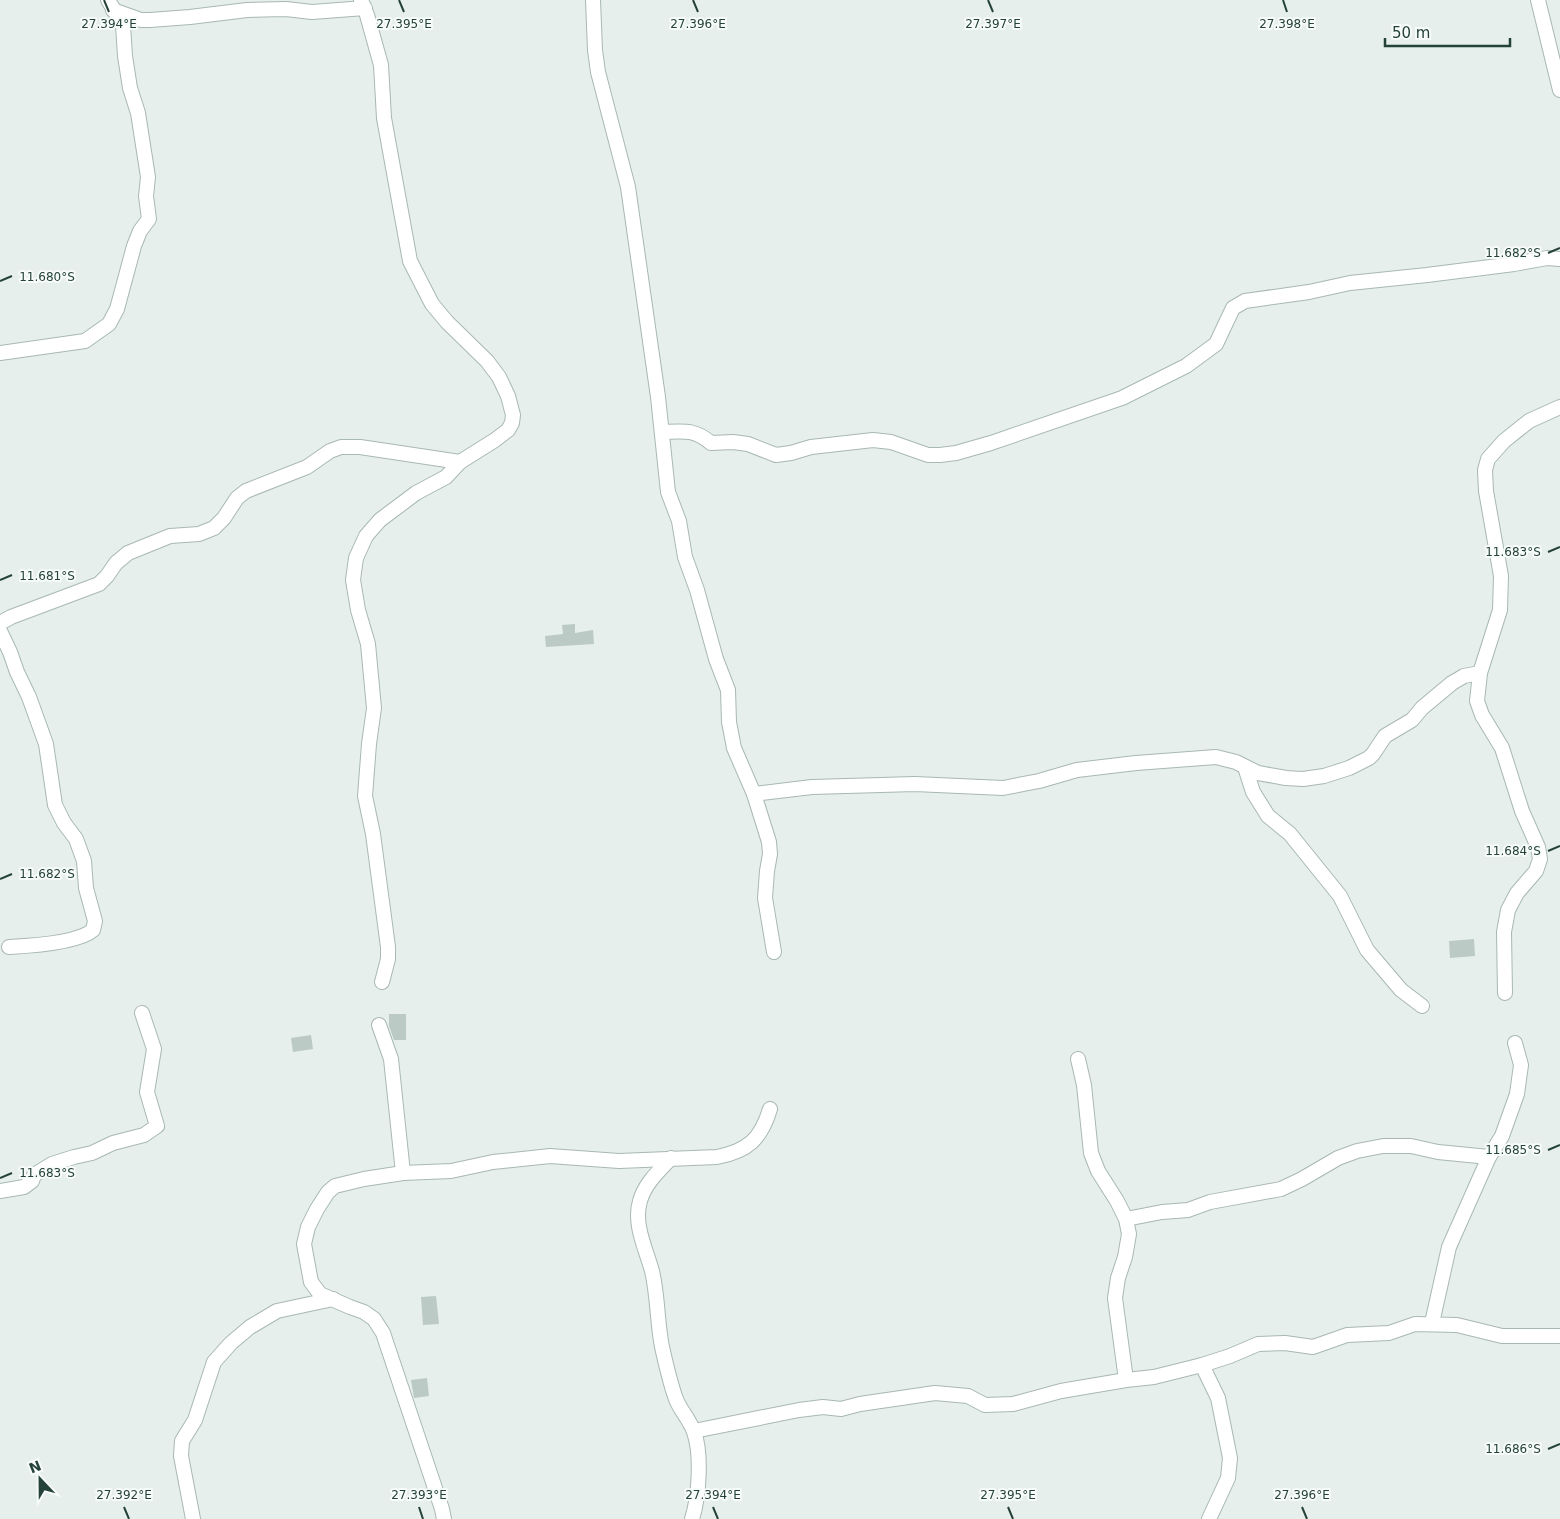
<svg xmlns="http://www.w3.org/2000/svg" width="1560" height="1519" viewBox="0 0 1560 1519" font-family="'DejaVu Sans',sans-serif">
  <rect width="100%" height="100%" fill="#e6efeb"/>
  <g fill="#bbcac4">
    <polygon points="575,624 575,633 593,630 594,644 546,647 545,636 563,634 562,625"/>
    <polygon points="1474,939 1475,956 1450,958 1449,941"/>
    <polygon points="389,1014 406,1014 406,1040 394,1040 389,1026"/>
    <polygon points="311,1035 313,1049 293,1052 291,1038"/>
    <polygon points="436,1296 439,1324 423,1325 421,1297"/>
    <polygon points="427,1378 429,1396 414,1398 411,1380"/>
  </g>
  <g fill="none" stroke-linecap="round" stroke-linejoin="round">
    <g stroke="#a8b8b2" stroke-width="16">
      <g id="minor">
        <polyline points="361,0 367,15 381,65 384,118 410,261 432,304 447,322 487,361 499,377 508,396 513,415 512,423 508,430 495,440 460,462 446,477 416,493 380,520 366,536 356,558 353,580 358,610 368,644 374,708 369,744 365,796 373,834 388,947 388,959 382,982"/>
        <polyline points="593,0 595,50 598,72 628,187 658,397 668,492 679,521 685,557 697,590 716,659 728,690 729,722 734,748 754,794 769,842 770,854 767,871 765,898 774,952"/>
        <polyline points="1538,0 1560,90"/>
        <polyline points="113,10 141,20 150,20 190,17 247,10 286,9 312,12 365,8"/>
        <polyline points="0,353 85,341 109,324 117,309 134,246 140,231 149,219 146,196 148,177 138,113 130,88 125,56 123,25 108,0"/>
        <path d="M663 432C684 431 694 429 711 443L733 442 748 444 776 455 791 453 811 447 873 440 891 442 928 455H940L956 453 991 443 1122 398 1186 366 1216 344 1233 308 1245 301 1309 292 1350 283 1427 275 1514 264 1547 258 1560 259"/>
        <polyline points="0,623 11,617 99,584 107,576 116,563 128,553 170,536 199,534 214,528 224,518 237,498 246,491 307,467 330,451 341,447 360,447 460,462"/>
        <path d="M0 631 10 652 17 672 29 697 46 744 55 805 64 823 76 839 84 861 86 888 95 921 93 930C78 943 29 946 9 947"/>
        <polyline points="1245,767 1253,792 1268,816 1290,834 1340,896 1367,950 1401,990 1422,1006"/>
        <polyline points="754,794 812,787 915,784 1003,788 1039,781 1077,770 1136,763 1216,757 1236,762 1258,773 1286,778 1303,779 1324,776 1349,768 1369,758 1373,754 1385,736 1412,720 1422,708 1452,683 1464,676 1480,673"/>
        <polyline points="1505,993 1504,932 1508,910 1517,893 1536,871 1540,859 1538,847 1522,811 1502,748 1482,715 1477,701 1480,673 1500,610 1501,576 1486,491 1485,470 1488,459 1504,441 1529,421 1560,407"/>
        <polyline points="379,1025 391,1059 403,1173"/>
        <polyline points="1078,1059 1084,1085 1091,1153 1098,1171 1117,1201 1126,1219 1129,1234 1125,1257 1118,1278 1115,1298 1126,1380"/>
        <path d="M671 1158C659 1171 645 1183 640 1201 633 1224 646 1249 652 1271 658 1296 657 1322 662 1347 666 1364 670 1383 676 1399 680 1410 690 1420 694 1432 702 1454 699 1497 692 1519"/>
        <polyline points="0,1191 24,1187 32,1181 34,1175 52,1164 74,1157 92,1153 113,1143 144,1135 157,1126 147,1092 154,1049 142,1013"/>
        <polyline points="1126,1219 1162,1212 1188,1210 1210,1202 1281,1189 1302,1179 1338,1158 1357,1151 1383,1146 1411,1146 1438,1152 1489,1157"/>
        <polyline points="1432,1323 1449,1247 1489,1157 1502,1136 1517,1094 1521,1065 1515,1043"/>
        <polyline points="1202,1365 1218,1398 1230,1458 1228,1478 1209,1519"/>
        <polyline points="694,1431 799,1410 823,1407 841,1409 860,1404 935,1393 968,1396 985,1405 1013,1404 1061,1391 1126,1380 1154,1377 1202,1365 1230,1356 1258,1344 1285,1343 1313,1347 1347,1335 1389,1333 1415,1324 1457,1325 1502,1336 1560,1336"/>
        <polyline points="193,1519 181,1456 182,1441 195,1420 214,1362 231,1343 250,1327 277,1311 333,1299"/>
        <path d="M444 1519 442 1509 383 1333 374 1319 364 1312 350 1307 320 1294 311 1282 304 1244 308 1227 317 1209 328 1192 335 1186 364 1179 403 1173 451 1171 493 1162 550 1156 619 1161 717 1157C748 1151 761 1139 770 1109"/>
      </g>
    </g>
    <use href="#minor" stroke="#fff" stroke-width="14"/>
  </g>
  <path fill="none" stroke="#24423a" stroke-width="2" d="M104 0 109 12M399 0 404 12M693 0 698 12M988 0 993 12M1283 0 1287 12M1548 253 1560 248M0 281 12 276M1548 552 1560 547M0 580 12 575M1548 851 1560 846M0 879 12 874M1548 1150 1560 1145M0 1178 12 1173M1548 1449 1560 1444M124 1507 129 1519M419 1507 423 1519M713 1507 718 1519M1008 1507 1013 1519M1302 1507 1307 1519"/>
  <g font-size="12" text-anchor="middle" fill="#24423a" stroke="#f7fbf9" stroke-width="4" stroke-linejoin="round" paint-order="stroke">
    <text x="109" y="28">27.394°E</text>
    <text x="404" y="28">27.395°E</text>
    <text x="698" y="28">27.396°E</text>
    <text x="993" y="28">27.397°E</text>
    <text x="1287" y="28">27.398°E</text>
    <text x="1513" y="257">11.682°S</text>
    <text x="47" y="281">11.680°S</text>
    <text x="1513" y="556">11.683°S</text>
    <text x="47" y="580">11.681°S</text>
    <text x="1513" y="855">11.684°S</text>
    <text x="47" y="878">11.682°S</text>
    <text x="1513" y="1154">11.685°S</text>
    <text x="47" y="1177">11.683°S</text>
    <text x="1513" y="1453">11.686°S</text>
    <text x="124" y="1499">27.392°E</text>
    <text x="419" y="1499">27.393°E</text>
    <text x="713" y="1499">27.394°E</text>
    <text x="1008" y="1499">27.395°E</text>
    <text x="1302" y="1499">27.396°E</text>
  </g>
  <g transform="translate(40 1479) rotate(338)" stroke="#f7fbf9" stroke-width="4" paint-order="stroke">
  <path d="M0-4L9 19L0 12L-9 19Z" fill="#24423a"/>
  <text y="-8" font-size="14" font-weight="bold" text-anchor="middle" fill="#24423a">N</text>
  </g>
  <path d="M1385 38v8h125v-8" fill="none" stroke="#24423a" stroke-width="2.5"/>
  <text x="1392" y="38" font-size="15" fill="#24423a" stroke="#f7fbf9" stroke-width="4" paint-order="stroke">50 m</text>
</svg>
